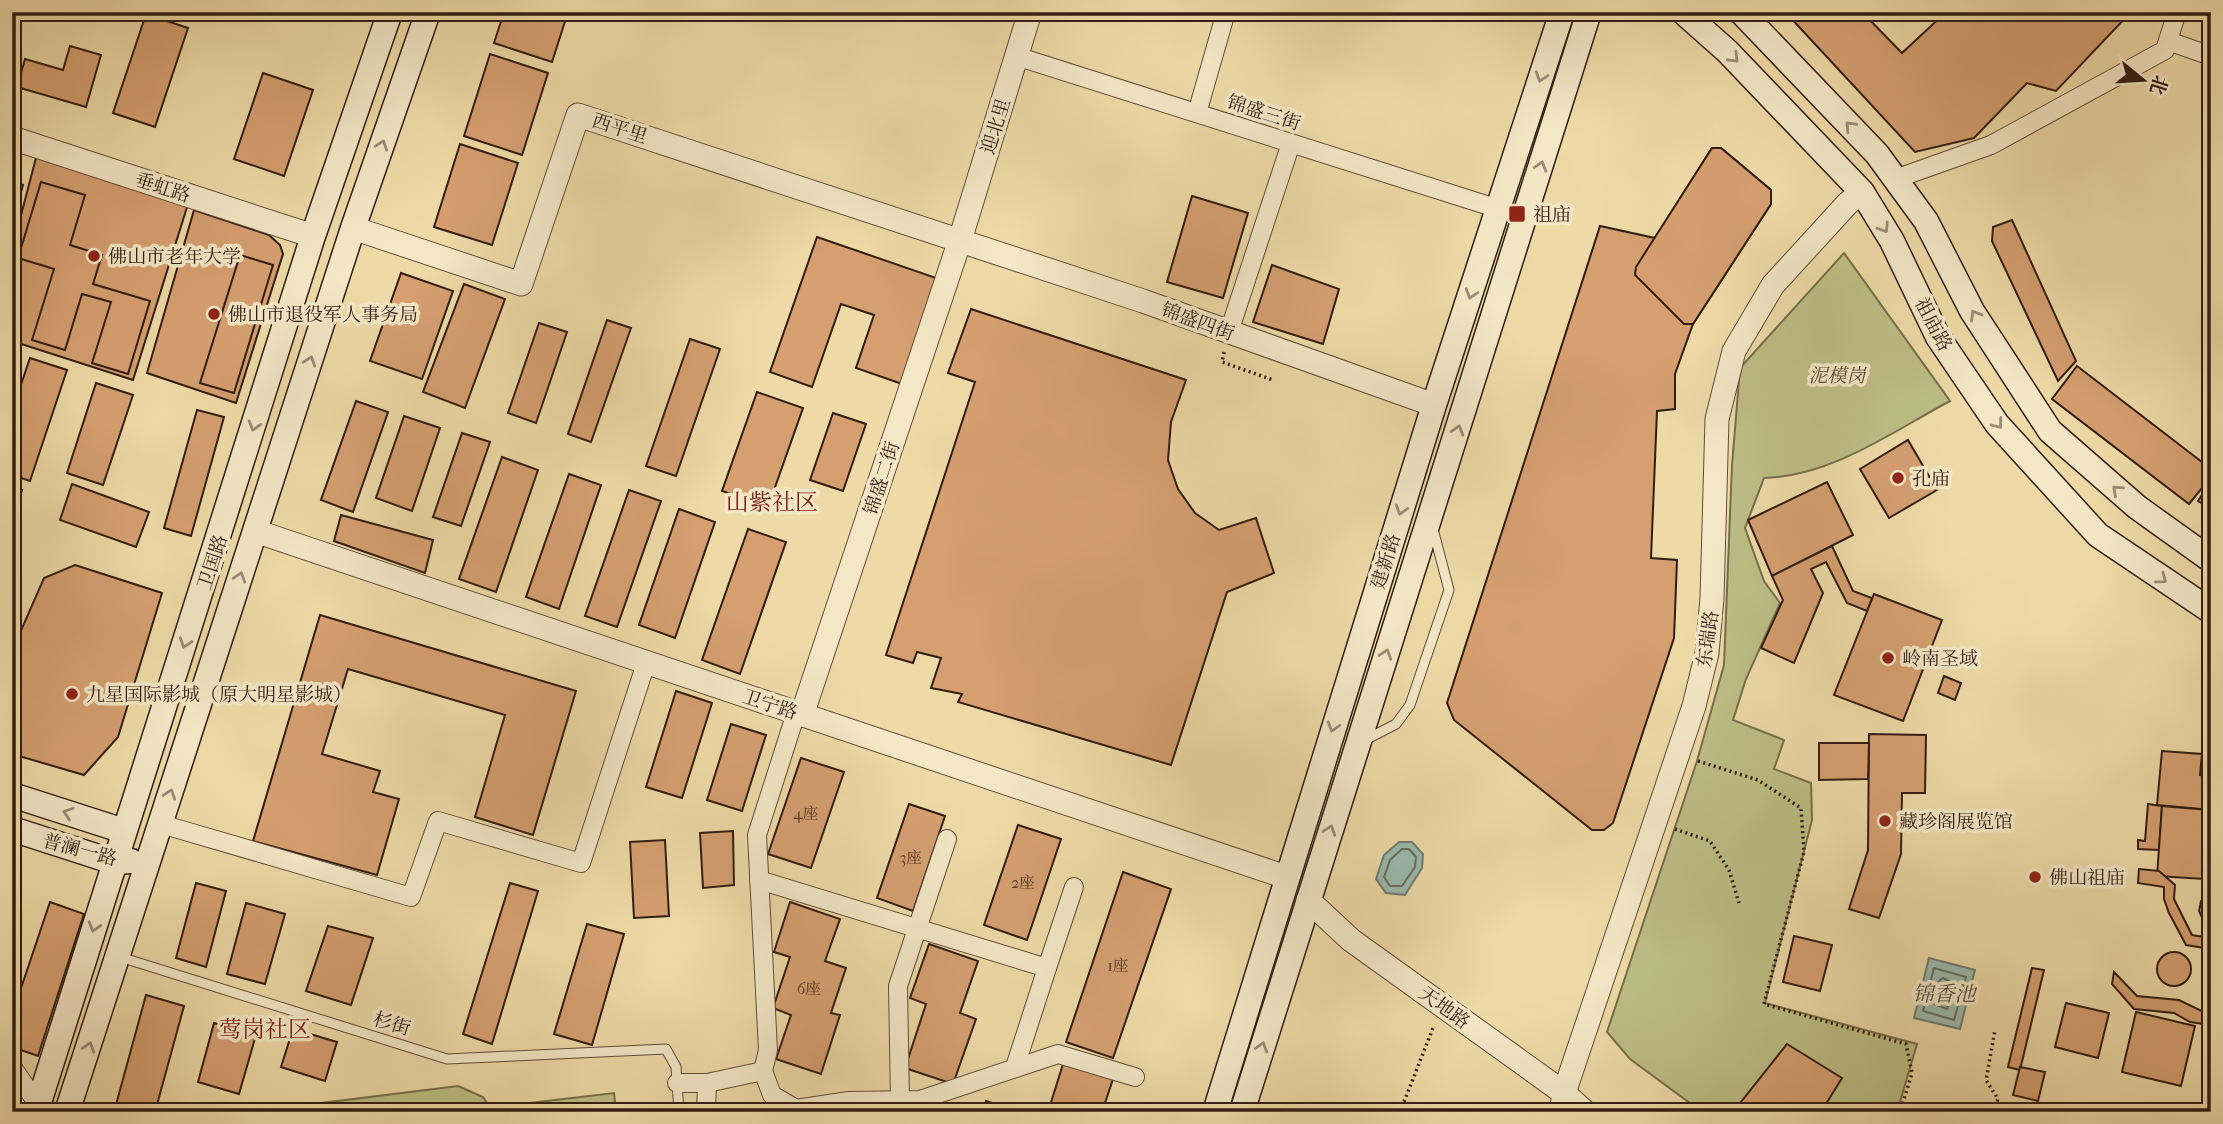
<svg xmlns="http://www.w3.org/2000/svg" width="2223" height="1124" viewBox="0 0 2223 1124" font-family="'IM FELL French Canon','Noto Serif SC',serif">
  <rect width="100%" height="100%" fill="#eddaa7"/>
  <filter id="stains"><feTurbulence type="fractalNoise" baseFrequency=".00286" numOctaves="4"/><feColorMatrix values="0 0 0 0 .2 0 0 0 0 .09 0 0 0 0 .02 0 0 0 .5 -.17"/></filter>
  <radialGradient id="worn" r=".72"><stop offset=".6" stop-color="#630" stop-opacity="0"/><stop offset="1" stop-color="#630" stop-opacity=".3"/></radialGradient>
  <g fill="#bcbe85" stroke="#776e4c" stroke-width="2">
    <path d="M1844 253 1950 401C1892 432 1832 476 1764 478L1745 528 1764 581 1780 603 1746 679 1733 720 1784 740 1774 769 1811 783 1812 820 1765 1003 1917 1044 1897 1112H1702L1630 1059 1607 1032 1697 761 1724 665 1732 465 1740 368Z"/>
    <polygon points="458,1086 483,1097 493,1112 249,1112"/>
    <polygon points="614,1093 616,1112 513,1112 513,1105"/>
  </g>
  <g fill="#9abaae" stroke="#707b70" stroke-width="2">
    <polygon points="1399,842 1412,842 1423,854 1422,868 1405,895 1386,893 1376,879 1384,855"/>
    <polygon points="1929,958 1975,970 1960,1029 1914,1018"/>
  </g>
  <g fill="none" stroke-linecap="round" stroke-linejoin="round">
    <g stroke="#666c61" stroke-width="2">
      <polygon points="1409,849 1416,857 1415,867 1402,886 1390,886 1384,877 1390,860 1402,849"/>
      <polygon points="1934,968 1966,977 1954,1020 1923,1011"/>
      <polygon points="1943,978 1955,984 1947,1009 1934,1004 1939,981"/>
    </g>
  </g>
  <g fill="#d59f70" stroke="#321d14" stroke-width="2">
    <polygon points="504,12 568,12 552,62 494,43"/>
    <polygon points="1791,12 1862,12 1902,53 1946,12 2131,12 2056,91 2027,83 1974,138 1915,152 1788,15"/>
    <polygon points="146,14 188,28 155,127 113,113"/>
    <polygon points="70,46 101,55 86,107 17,87 25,59 63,70"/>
    <polygon points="490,54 548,73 522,155 464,136"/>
    <polygon points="263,73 313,90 284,176 234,159"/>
    <polygon points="460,144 518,163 492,245 434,227"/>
    <polygon points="1712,148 1721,148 1771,190 1771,204 1693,324 1675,374 1675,409 1657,411 1651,558 1677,560 1674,638 1613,823 1604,830 1592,830 1454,720 1447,703 1600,226 1655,238"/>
    <polygon points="1712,148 1721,148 1771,190 1771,204 1693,324 1684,324 1635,275 1636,267"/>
    <polygon points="37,154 188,204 133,380 12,341 18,270 14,242"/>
    <polygon points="12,182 23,185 12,224"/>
    <polygon points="41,182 85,195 70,245 102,255 93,284 150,301 128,374 92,363 111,302 82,294 65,350 32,340 54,269 18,258"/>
    <polygon points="1192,196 1248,213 1223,298 1167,282"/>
    <polygon points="194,210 269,235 280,245 283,254 236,403 147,373"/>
    <polygon points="2012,220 2076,361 2058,381 1992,241 1993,227"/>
    <polygon points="817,237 939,279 902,384 856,368 874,315 841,304 812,387 770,372"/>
    <polygon points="240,255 273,265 234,393 200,383"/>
    <polygon points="1272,265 1339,289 1323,344 1253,322"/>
    <polygon points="401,273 453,291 422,379 370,361"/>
    <polygon points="464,284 505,299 465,408 423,392"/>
    <polygon points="971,309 1186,380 1171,422 1168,460 1178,489 1195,513 1219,530 1256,518 1274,573 1227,592 1171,765 958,702 962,694 931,688 941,658 917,652 913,663 886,655 975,382 948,373"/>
    <polygon points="607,320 631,328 591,442 568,434"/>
    <polygon points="539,323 567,332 536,423 508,413"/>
    <polygon points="690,339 720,349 676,476 646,466"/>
    <polygon points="30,358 67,370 30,481 12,475 12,411"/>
    <polygon points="2077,366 2211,469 2211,477 2189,504 2052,399"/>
    <polygon points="96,383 133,395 103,485 67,473"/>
    <polygon points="757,392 803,408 768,507 722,491"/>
    <polygon points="356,401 388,412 353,512 321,500"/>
    <polygon points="197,410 224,417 191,536 164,528"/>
    <polygon points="833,413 866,424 843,491 810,480"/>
    <polygon points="404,416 440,428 412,511 376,498"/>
    <polygon points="462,433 490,442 461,526 433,517"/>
    <polygon points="1908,440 1937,490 1889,518 1860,469"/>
    <polygon points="502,457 538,470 496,592 459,579"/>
    <polygon points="569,474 601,485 559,609 526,597"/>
    <polygon points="2211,481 2211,509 2198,501"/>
    <polygon points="1827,482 1853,535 1772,576 1748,520"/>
    <polygon points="72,484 149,512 136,547 60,520"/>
    <polygon points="12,487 22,490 12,523"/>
    <polygon points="629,490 661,501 617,627 585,616"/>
    <polygon points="679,509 715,522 675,638 639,625"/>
    <polygon points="341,515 433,540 425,573 334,541"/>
    <polygon points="748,529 786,542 740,674 702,660"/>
    <polygon points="1832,546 1853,591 1872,598 1867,611 1847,603 1826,562 1811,569 1823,593 1794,663 1761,648 1783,600 1772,576"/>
    <polygon points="75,565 162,593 118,737 84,775 12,754 12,651 44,578"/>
    <polygon points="1874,594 1942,620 1903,721 1834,695"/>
    <polygon points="320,615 576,691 533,835 475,817 505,715 348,669 322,754 380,771 373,792 399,799 377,875 253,841"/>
    <polygon points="1944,676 1961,683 1955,700 1938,693"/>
    <polygon points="676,691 712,703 682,798 646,787"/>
    <polygon points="731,724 766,735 742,811 707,800"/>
    <polygon points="1869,734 1926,735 1925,793 1902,793 1901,854 1879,918 1849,909 1868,850"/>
    <polygon points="1819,743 1869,743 1868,779 1819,780"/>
    <polygon points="2162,751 2202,754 2200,775 2211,776 2211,810 2157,805"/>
    <polygon points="801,758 844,772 811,868 768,854"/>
    <polygon points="909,804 945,816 913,911 877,898"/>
    <polygon points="2148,804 2162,806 2159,850 2138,849 2138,840 2145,841"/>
    <polygon points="2162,806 2209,810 2204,879 2157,876"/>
    <polygon points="1018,825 1061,839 1027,940 984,925"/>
    <polygon points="733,831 734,885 703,888 700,833"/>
    <polygon points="665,840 669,916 634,918 630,842"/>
    <polygon points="2139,869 2159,871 2175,885 2174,899 2192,935 2211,938 2211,949 2186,945 2169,913 2164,899 2164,887 2138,883"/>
    <polygon points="1123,872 1171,889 1113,1058 1066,1042"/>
    <polygon points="196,883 226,891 206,967 176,958"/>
    <polygon points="510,883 538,891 492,1044 463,1034"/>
    <polygon points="2211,898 2211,922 2204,921 2199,911 2201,901"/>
    <polygon points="50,902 84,914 38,1056 12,1047 12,1015"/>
    <polygon points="790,902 840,919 825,961 846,968 831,1013 840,1015 821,1074 776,1059 791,1015 773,1008 790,957 774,952"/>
    <polygon points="246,903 285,914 265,984 227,974"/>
    <polygon points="587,924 624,934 592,1045 554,1034"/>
    <polygon points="328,926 373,938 351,1005 306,991"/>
    <polygon points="1794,936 1832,945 1820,991 1783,982"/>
    <polygon points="929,944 978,961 960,1013 976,1019 953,1084 905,1068 926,1004 910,998"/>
    <circle cx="2174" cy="969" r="17"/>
    <polygon points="2032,968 2044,970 2020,1070 2008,1067"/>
    <polygon points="2114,972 2137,996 2179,1000 2206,1013 2204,1024 2190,1022 2174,1013 2134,1009 2112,984"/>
    <polygon points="146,995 184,1006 155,1112 114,1112"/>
    <polygon points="2066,1003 2109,1013 2098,1058 2055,1047"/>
    <polygon points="2206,1011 2211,1012 2211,1032 2203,1031"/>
    <polygon points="2136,1012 2195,1026 2181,1086 2122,1072"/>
    <polygon points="214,1023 256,1035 239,1094 198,1082"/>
    <polygon points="293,1029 337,1042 325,1081 281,1067"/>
    <polygon points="1787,1044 1842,1078 1821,1112 1733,1112"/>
    <polygon points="1063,1064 1113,1079 1102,1112 1048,1112"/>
    <polygon points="2020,1067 2045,1072 2038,1101 2013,1095"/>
    <polygon points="986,1101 1020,1112 983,1112"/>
  </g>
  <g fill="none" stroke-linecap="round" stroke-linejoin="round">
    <g stroke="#614c39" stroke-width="11">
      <g id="service">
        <polyline points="1363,741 1396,724 1410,705 1449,590 1433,529"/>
        <polyline points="120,957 447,1059 666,1049 676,1067 679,1112"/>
      </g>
    </g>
    <g stroke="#614c39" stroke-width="20">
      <g id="minor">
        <polyline points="2168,41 2211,56"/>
        <polyline points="1016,56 1499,209"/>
        <polyline points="1197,113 1226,12"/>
        <polyline points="1895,179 1991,145 2165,50 2177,12"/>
        <polyline points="1229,332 1291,143"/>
        <polyline points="161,824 411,897 438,821 581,863 646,663"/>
        <polyline points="759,880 1047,968 1015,1067"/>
        <polyline points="1047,968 1074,887"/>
        <polyline points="12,1067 38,1104"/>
        <polyline points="763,1071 772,1095 796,1109 849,1101 920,1100 1058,1054 1135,1077"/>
        <polyline points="677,1083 707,1083 763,1071 768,1050 757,835 796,713"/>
        <polyline points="900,1101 898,986 947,839"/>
        <polyline points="706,1112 707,1083"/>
      </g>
    </g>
    <g stroke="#614c39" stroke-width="25">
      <g id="tertiary">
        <polyline points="12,138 313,236"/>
        <polyline points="353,228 521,284 578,115 1143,301 1434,405"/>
        <polyline points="255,531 1286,877"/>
        <polyline points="802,715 960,240 1030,12"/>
        <polyline points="1308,900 1351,940 1564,1093 1585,1112"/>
        <polyline points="1561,1112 1564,1093 1694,706 1707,653 1712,598 1717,419 1734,351 1773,285 1848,203 1862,192"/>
      </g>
    </g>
    <g stroke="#321d14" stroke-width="27">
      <g id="secondary">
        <polyline points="1683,12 1727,51 1862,192 1892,241 1938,337 1997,424 2098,535 2211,611"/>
        <polyline points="1741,12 1877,154 1926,221 1972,311 2050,431 2137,507 2211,560"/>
        <polyline points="12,795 124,831"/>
        <polyline points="12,829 114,862 131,861"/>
        <polyline points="36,1112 313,236 390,12"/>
        <polyline points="67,1112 353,228 428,12"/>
        <polyline points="1215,1112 1434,405 1562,12"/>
        <polyline points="1242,1112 1589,12"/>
      </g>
    </g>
    <g stroke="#321d14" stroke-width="3.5" stroke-dasharray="2 3.5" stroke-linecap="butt">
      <polyline points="1224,352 1222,362 1273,380"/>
      <polyline points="1698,761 1758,780 1801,808 1804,852 1764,1004 1906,1044 1912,1073 1900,1112"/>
      <polyline points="1675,829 1710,841 1729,870 1739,903"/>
      <polyline points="1400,1112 1433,1028"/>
      <polyline points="1994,1112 1998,1099 1986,1080 1995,1030"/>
    </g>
    <use href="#service" stroke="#f3e7c6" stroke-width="9"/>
    <use href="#minor" stroke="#f3e7c6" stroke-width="18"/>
    <use href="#tertiary" stroke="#f3e7c6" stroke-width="23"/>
    <use href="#secondary" stroke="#f3e7c6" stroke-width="24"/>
  </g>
  <defs><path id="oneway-chevron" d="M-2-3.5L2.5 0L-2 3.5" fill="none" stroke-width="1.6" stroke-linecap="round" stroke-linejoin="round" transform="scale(1.75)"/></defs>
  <g stroke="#9c8c76">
    <use href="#oneway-chevron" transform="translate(1734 58) rotate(45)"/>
    <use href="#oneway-chevron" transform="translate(1541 77) rotate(108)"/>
    <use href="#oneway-chevron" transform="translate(1850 126) rotate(-133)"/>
    <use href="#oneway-chevron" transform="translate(382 145) rotate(-71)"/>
    <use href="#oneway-chevron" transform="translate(1541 166) rotate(-73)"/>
    <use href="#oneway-chevron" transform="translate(1884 228) rotate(58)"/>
    <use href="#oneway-chevron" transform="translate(1471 294) rotate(108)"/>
    <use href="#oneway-chevron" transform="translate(1975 315) rotate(-121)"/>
    <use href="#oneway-chevron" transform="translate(310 361) rotate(-72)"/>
    <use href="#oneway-chevron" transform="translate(1998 424) rotate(52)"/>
    <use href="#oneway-chevron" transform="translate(254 426) rotate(107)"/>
    <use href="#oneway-chevron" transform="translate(1458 430) rotate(-73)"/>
    <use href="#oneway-chevron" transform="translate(2117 490) rotate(-138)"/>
    <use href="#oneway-chevron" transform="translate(1401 510) rotate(107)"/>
    <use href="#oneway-chevron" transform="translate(240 577) rotate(-72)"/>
    <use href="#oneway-chevron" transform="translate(2162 579) rotate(36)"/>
    <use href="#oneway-chevron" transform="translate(185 643) rotate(108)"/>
    <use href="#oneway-chevron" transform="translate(1386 654) rotate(-72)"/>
    <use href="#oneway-chevron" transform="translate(1333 727) rotate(107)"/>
    <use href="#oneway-chevron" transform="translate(170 794) rotate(-72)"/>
    <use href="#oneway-chevron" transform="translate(68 813) rotate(-162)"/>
    <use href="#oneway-chevron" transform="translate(1330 830) rotate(-72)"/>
    <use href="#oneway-chevron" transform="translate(94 927) rotate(107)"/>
    <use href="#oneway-chevron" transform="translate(89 1047) rotate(-72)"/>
    <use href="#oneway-chevron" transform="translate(1262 1047) rotate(-73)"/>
  </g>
  <g fill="#8f2418" stroke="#f3e7c6" stroke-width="2.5">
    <rect x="1508" y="205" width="18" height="18" rx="3.5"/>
    <circle cx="94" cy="256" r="7"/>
    <circle cx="214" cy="314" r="7"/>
    <circle cx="1898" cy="478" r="7"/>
    <circle cx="1888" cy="658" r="7"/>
    <circle cx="72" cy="694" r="7"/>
    <circle cx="1885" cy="821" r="7"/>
    <circle cx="2035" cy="877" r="7"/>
  </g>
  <g text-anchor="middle" stroke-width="7" stroke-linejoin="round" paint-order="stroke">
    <g font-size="16" fill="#5b3e2b">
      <text x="806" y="819">4座</text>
      <text x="911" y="863">3座</text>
      <text x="1023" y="888">2座</text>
      <text x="1118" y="971">1座</text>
      <text x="809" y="994">6座</text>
    </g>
    <g font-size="19" fill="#321d14" stroke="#f3e7c6">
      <text transform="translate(1264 112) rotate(18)" y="7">锦盛三街</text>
      <text transform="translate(995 126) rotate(-73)" y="7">迎北里</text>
      <text transform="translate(620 128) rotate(18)" y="7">西平里</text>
      <text transform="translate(163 187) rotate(18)" y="7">垂虹路</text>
      <text transform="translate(1198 321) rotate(20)" y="7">锦盛四街</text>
      <text transform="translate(1934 324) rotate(62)" y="7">祖庙路</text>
      <text transform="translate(881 478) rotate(-72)" y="7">锦盛二街</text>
      <text transform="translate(1385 561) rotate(-73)" y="7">建新路</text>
      <text transform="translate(212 562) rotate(-72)" y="7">卫国路</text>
      <text transform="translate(1707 639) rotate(-82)" y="7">东瑞路</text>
      <text transform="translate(770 704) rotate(18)" y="7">卫宁路</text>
      <text transform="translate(80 849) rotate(15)" y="7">普澜一路</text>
      <text transform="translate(1445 1007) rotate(36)" y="7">天地路</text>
      <text transform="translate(392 1023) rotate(17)" y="7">杉街</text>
    </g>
    <g font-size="19" fill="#321d14" stroke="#f3e7c6" text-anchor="start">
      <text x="1533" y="221">祖庙</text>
      <text x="108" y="263">佛山市老年大学</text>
      <text x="228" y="321">佛山市退役军人事务局</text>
      <text x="1912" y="485">孔庙</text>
      <text x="1902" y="665">岭南圣域</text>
      <text x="86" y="701">九星国际影城（原大明星影城）</text>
      <text x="1899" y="828">藏珍阁展览馆</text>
      <text x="2049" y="884">佛山祖庙</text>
    </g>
    <g font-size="19" font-style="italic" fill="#5b4d36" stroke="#f3e7c6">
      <text x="1837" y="382">泥模岗</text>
    </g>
    <g font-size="21" font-style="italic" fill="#514c42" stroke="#f3e7c6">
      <text x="1944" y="1001">锦香池</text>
    </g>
    <g font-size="23" fill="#7a1f14" stroke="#f3e7c6">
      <text x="772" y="510">山紫社区</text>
      <text x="265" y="1037">莺岗社区</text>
    </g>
  </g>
  <rect width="2223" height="1124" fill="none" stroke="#eddaa7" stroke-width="42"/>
  <rect x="14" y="14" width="2195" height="1096" fill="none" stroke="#321d14" stroke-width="3.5"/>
  <rect x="21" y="21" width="2181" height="1082" fill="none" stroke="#321d14" stroke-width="2"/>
  <g transform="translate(2143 80) rotate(108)" stroke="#f3e7c6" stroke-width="5" paint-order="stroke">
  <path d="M0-5L12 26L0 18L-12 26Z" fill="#321d14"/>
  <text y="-10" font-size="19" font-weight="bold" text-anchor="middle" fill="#321d14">北</text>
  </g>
  <rect width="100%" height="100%" filter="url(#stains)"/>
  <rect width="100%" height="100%" fill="url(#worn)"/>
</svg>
